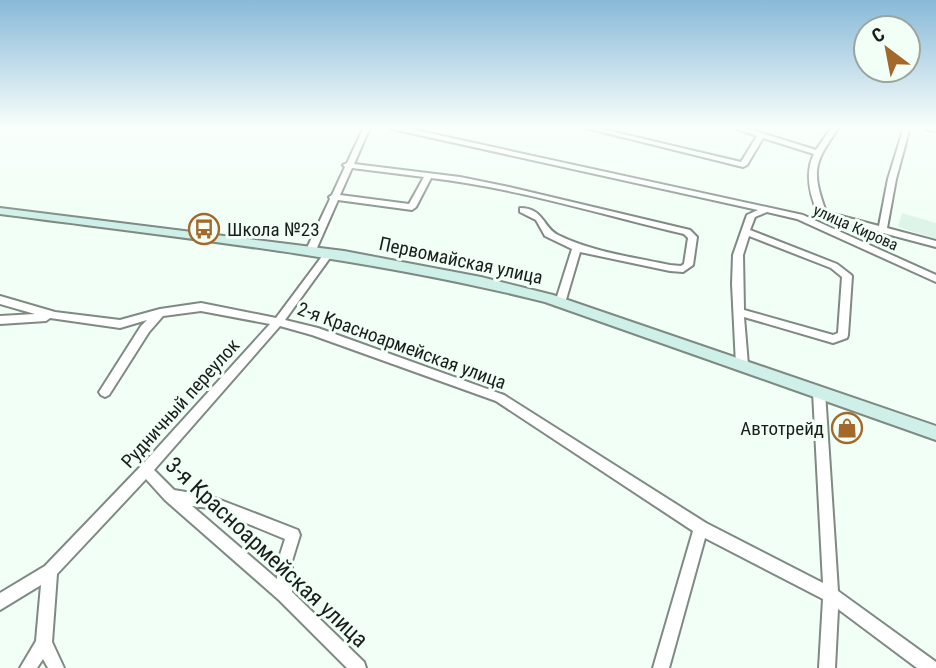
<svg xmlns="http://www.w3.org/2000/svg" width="936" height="668" viewBox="0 0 936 668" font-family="'Roboto Condensed',sans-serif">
  <rect width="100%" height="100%" fill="#f1fff6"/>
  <polygon fill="#dff4e8" points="902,213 936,223 936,239 898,227"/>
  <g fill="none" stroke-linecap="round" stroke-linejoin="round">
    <g stroke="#7e8a82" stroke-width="4">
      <g id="minor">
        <path d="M364 127H370L354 164 460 177 509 187 690 230 697 237 693 265 683 272 670 271 580 252 565 303 564 306H556L555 303 572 249 545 236 536 220 520 212V208C544 208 543 228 558 235 593 252 632 257 670 265L681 266 684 264 688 238 684 234C600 214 516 188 431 178L416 207 412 210 338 200 316 250 311 253 308 252 306 250 330 199 329 197 332 195 345 167 343 165 347 163ZM352 168 424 177 409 204 340 195Z"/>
        <path d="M389 127H401L803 215 936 275V282L797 219 767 212 755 217 750 230 837 264 850 274 852 276 848 335 847 338 833 343 744 317 748 365 746 368H738L736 365 732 284 733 255 747 215 758 210 392 129ZM749 236 831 268 842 277 838 333 833 335 744 310 743 255Z"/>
        <path d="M582 127H593L741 162 757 136 732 127H742L816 150 832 127H839C814 163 811 170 826 212L879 226 888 179 904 127H910L896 179 887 228 936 241V247L819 216C810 196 804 174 814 154L763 138 747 165 743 167Z"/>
        <path d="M329 250 332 251 334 253 332 255 285 320 318 328 504 395 706 523 823 583 813 392 815 389 819 387 823 389 825 392 838 591 936 662V668H917L838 609 835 668H819L823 599 705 538 669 668H653L693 531 496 401 312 335 280 326 154 470 174 490 210 496 298 530 300 535 292 561V592L364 662 366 668H347L279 600 165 500 146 479 57 574 52 642 64 668H48L43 659 37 668H20L36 641 41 585 0 610V593L45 566 141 466 270 324 201 311 163 316 149 332 109 395 105 397 101 395 99 392 101 389 141 326 147 320 120 328 50 318 46 321 0 324V316L35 314 0 304V296L55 312 120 320 160 309 201 303 276 318 326 251ZM192 506 210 508 285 539 278 561 277 579Z"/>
      </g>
    </g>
    <g stroke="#7e8a82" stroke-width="4">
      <polygon id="tertiary" points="924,127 936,127 936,131 925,129"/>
    </g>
    <g stroke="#7e8a82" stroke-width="4">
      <path id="secondary" d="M0 208 344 251 481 277 553 295 936 426V440L545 302C366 257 183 238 0 214Z"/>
    </g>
    <use href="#minor" fill="#fff" fill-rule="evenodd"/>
    <use href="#tertiary" fill="#fff" fill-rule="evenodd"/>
    <use href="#secondary" fill="#cef0e9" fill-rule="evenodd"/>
  </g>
  <linearGradient id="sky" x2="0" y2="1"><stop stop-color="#88b9d8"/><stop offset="0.58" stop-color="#f9fffb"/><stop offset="1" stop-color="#f9fffb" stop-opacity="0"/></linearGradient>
  <rect width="936" height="220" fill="url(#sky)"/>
  <defs>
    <g id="bus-ring" transform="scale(1.575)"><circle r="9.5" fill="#f1fff6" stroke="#a4682a" stroke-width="1.5"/><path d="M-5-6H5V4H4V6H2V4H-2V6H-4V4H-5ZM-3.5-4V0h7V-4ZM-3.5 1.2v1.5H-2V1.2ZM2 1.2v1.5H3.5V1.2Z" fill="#a4682a"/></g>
    <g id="shop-ring" transform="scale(1.575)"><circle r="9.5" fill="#f1fff6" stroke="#a4682a" stroke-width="1.5"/><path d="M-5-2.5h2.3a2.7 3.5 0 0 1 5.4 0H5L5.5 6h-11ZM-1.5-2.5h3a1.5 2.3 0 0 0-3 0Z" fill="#a4682a"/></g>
  </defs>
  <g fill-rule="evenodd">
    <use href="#bus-ring" x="204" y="229"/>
    <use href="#shop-ring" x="847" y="428"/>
  </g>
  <g text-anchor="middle" stroke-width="6" stroke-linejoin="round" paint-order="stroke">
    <g font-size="16" fill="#191e1b" stroke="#f1fff6">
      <text transform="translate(856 227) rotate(24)" y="6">улица Кирова</text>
    </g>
    <g font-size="19" fill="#191e1b" stroke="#f1fff6" text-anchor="start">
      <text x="227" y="236">Школа №23</text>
      <text x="824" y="435" text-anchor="end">Автотрейд</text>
    </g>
    <g font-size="19" fill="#191e1b" stroke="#f1fff6">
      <text transform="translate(461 260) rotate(12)" y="7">Первомайская улица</text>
      <text transform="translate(402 345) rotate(20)" y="7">2-я Красноармейская улица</text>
      <text transform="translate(180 403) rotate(-48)" y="7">Рудничный переулок</text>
    </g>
    <g font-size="23" fill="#191e1b" stroke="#f1fff6">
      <text transform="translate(267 552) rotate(43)" y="8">3-я Красноармейская улица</text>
    </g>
  </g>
  <g transform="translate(887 49) rotate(328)"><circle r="33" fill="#f1fff6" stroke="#9ba59e" stroke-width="2"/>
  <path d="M0-5L12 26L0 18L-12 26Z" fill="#a4682a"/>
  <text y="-10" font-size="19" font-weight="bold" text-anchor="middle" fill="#191e1b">С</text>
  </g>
</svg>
